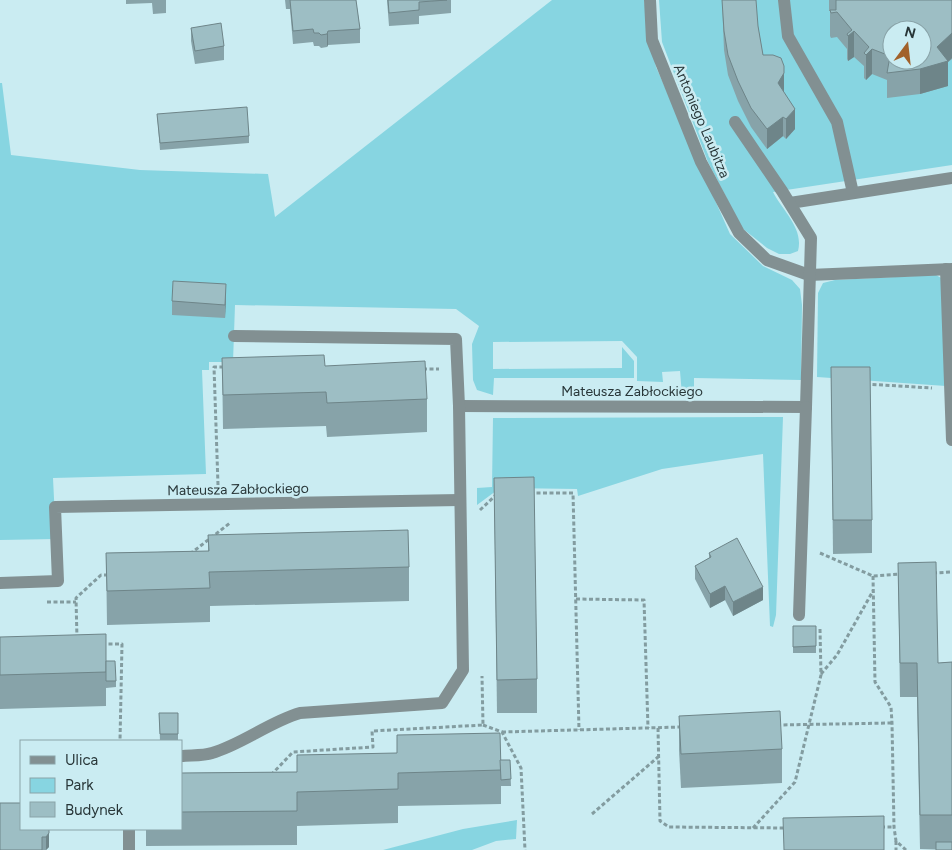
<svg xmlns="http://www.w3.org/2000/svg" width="952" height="850" viewBox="0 0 952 850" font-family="Figtree,sans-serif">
  <rect width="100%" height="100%" fill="#caecf2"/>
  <g fill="#87d5e1" fill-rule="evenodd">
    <polygon points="552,0 644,0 656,67 730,234 763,266 792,280 800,289 802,305 801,380 694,378 694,395 682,395 680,371 662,372 663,382 637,381 637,357 622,341 493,342 493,369 622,368 622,347 634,361 634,378 494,378 493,395 477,390 473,380 472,344 479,326 456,309 235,305 233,362 209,362 209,370 202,370 206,474 53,478 56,539 0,540 0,83 2,83 11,155 140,170 268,174 275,217"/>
    <path d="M659 0H952V165L773 192C782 210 804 228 798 251L790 254H779L767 248 742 228 708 162 662 42ZM892 30H922V60H892Z"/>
    <polygon points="936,275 943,279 946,386 817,377 818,293 823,283 835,280"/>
    <polygon points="783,417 776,615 773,627 770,626 763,454 662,469 578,496 577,489 500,488 477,505 477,488 492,487 493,418"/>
    <polygon points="517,820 516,839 496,841 472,850 383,850 463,829"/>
  </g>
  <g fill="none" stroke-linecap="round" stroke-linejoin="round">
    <g stroke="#839ca0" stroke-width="3" stroke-dasharray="4 2.5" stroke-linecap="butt">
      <polyline points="423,369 439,369"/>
      <polyline points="866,384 932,388"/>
      <polyline points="218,485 214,367 224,367"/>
      <polyline points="530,493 573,493 579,730"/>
      <polyline points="480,510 497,494"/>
      <polyline points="820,553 873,576 901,574"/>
      <polyline points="190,554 230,523"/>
      <polyline points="933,573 952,572"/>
      <polyline points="873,576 875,682 891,707 892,723 894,827 896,841 906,850"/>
      <polyline points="576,599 644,600 648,728"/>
      <polyline points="47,602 76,602"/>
      <polyline points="77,639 76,598 101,575 110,575"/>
      <polyline points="102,644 122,644 120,741"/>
      <polyline points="821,674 837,655 873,591"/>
      <polyline points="483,725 502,732 521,768 525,850"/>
      <polyline points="777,725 892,723"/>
      <polyline points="658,728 660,821 669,827 787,828"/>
      <polyline points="502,732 681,727"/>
      <polyline points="271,775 293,752 373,747 372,731 483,725 482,676"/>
      <polyline points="592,814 658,757"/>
      <polyline points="881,827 894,827"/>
      <polyline points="753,828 795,782 821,675 820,629"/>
      <polyline points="896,841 896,850"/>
    </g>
    <g stroke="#829092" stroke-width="12">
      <polyline points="650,0 652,40 701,162 739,233 767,260 809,275 952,269"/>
      <polyline points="784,0 788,36 837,122 853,193"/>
      <polyline points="790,203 952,178"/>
      <polyline points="946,269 952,440"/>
      <polyline points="459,406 806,407 811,238 782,191 735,122"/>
      <polyline points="0,583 58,581 55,507 460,500"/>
      <polyline points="799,615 806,407"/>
      <path d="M181 756C191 755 203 756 212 753 243 744 269 722 300 713L442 703 463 670 459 406 456 339 234 336"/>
      <polyline points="129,850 129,829"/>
    </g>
  </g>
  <g fill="#87a3a9">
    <polygon points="126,0 166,0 166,13 153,14 152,3 126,4"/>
    <polygon points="285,0 356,0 360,29 360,43 328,45 327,47 321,48 319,46 314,46 313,42 293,44 290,9 286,9"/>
    <polygon points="387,0 451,0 451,13 419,16 419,24 389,26"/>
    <polygon points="722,0 758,26 763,55 784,86 784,93 795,129 786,139 783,136 767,149 751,127 738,101 728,75 724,50"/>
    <polygon points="829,0 952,0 952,59 948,62 948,86 920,94 887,98 887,80 872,74 866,80 864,78 864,66 854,57 848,61 847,59 847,49 837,37 831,38 830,36 830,11 829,11"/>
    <polygon points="191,28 224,46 224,60 195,64 191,41"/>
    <polygon points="157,114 249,136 249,143 160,150"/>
    <polygon points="226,298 225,318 172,315 172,301"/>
    <polygon points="222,358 325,366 427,399 427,432 327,437 326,426 223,429"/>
    <polygon points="831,367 872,520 872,553 833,554"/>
    <polygon points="494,478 537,679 537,713 497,713"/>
    <polygon points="208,535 409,567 409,601 210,606 210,622 107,625 106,553 208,551"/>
    <polygon points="709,553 763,600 733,616 725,600 710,608 695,579 695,566 709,558"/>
    <polygon points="898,563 938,663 952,662 952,850 920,849 917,697 900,697"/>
    <rect x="793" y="626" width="23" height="27"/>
    <polygon points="0,637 106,661 116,681 116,687 106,688 106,706 0,709"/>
    <polygon points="159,713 178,713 178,740 160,741"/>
    <polygon points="679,716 782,749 782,783 681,788 679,750"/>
    <polygon points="397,735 500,760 510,760 511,786 501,786 501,804 398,806 398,823 297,826 297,845 146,846 146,829 181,829 181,773 297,772 397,753"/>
    <polygon points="21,829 49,829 49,847 46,850 0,850"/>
  </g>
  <g fill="#6e8589">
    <polygon points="328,31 328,45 327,47 327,34"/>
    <polygon points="854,31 854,57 848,61 848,36"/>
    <polygon points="952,33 952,58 948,62 948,86 920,94 920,69 937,47"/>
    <polygon points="872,49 872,74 866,80 866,55"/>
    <polygon points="784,66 784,93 778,83"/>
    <polygon points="795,109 795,129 786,139 786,119"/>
    <polygon points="783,117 783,136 767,149 767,129"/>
    <polygon points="226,284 226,298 225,318 225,305"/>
    <polygon points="725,586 725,600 710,608 710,594"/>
    <polygon points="763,587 763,600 733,616 733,602"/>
    <polygon points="49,833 49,847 46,850 46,837"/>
  </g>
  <g fill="#9dbec4" stroke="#6e8589" fill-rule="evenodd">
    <polygon points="290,0 356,0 360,29 328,31 327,34 321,35 319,33 314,33 313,29 293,31"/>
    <polygon points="388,0 447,0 419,2 419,10 389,13"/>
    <polygon points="722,0 756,0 758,26 763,55 773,55 781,58 784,66 784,73 778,83 795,109 786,119 783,117 767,129 751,108 738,81 728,55 724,31"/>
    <path d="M836 0H952V33L937 47 948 61 920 69 887 73 890 56 872 49 866 55 864 53 869 47 854 31 848 36 847 34 852 30 837 12 831 13 830 10H836ZM892 30H922V60H892Z"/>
    <polygon points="221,23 224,46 195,51 191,28"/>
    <polygon points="247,107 249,136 160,143 157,114"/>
    <polygon points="173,281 226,284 225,305 172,301"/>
    <polygon points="324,355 325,366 425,361 427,399 327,403 326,392 223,395 222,358"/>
    <polygon points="831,367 870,367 872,520 833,520"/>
    <polygon points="534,477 537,679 497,680 494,478"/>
    <polygon points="408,530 409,567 209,572 210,588 107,591 106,553 209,551 208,535"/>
    <polygon points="737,538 763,587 733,602 725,586 710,594 695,566 711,557 709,553"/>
    <polygon points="936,562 938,663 952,662 952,815 920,815 917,663 900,663 898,563"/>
    <polygon points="793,626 816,626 816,646 793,647"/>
    <polygon points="106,634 106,672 0,675 0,637"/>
    <polygon points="106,661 115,661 116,681 106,681"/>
    <polygon points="780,711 782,749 681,754 679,716"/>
    <polygon points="159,713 178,713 178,734 160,734"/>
    <polygon points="500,733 501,770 398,773 398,789 297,792 297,811 181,812 181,773 297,772 297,755 397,753 397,735"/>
    <polygon points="500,760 510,760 511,779 501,780"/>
    <polygon points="0,803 21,803 21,829 49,829 49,833 46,837 42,837 42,850 0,850"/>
    <polygon points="884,816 884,850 784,850 783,818"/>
    <rect x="936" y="842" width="16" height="8"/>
  </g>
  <g text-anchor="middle" stroke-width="5" stroke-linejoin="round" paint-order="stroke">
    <g font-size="14" fill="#283638" stroke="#caecf2">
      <text transform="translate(702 121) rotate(67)" y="5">Antoniego Laubitza</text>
      <text x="632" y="396">Mateusza Zabłockiego</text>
      <text transform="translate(238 489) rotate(-1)" y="5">Mateusza Zabłockiego</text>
    </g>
  </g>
  <rect x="20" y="740" width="162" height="90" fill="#caecf2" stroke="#89a3a8"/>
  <rect x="30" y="756" width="25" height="8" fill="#829092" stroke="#89a3a8"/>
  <text x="65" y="765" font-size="15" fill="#283638">Ulica</text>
  <rect x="30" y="778" width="25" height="15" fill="#87d5e1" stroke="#89a3a8"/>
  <text x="65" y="790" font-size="15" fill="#283638">Park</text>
  <rect x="30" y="802" width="25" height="15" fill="#9dbec4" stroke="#89a3a8"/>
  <text x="65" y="815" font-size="15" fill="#283638">Budynek</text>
  <g transform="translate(907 45) rotate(15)"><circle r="24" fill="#caecf2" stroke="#89a3a8"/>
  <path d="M0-4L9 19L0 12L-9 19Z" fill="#a1612a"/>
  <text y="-8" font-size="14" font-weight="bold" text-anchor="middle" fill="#283638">N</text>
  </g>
</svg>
